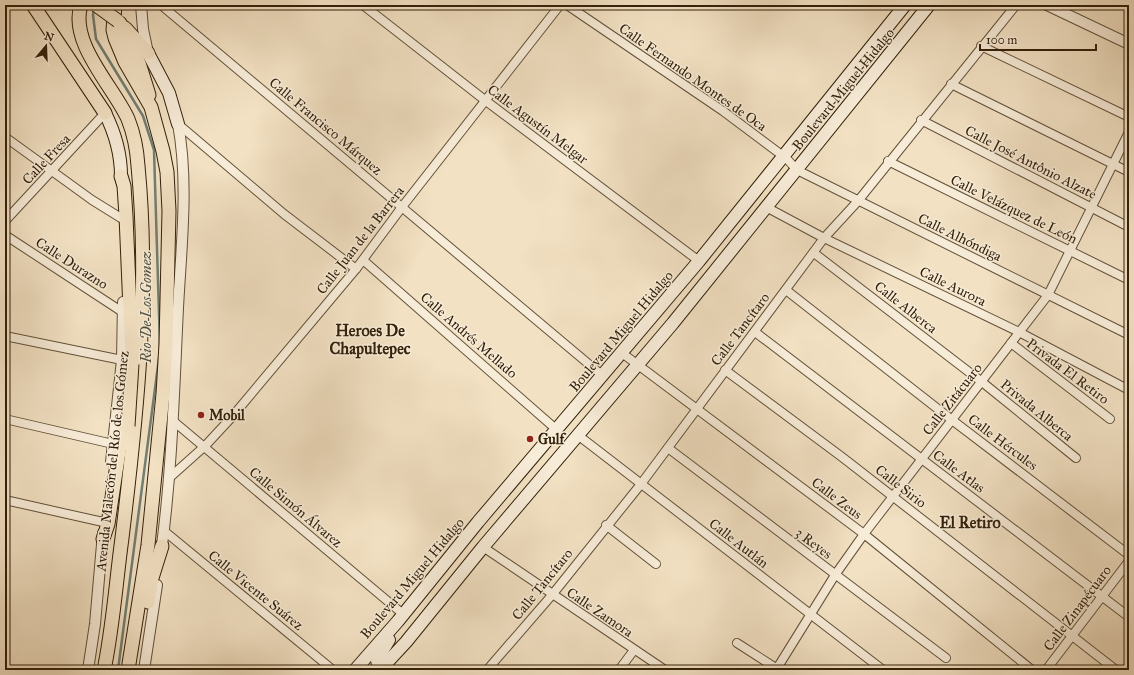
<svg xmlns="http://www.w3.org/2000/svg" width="1134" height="675" viewBox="0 0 1134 675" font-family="'IM FELL Great Primer',serif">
  <rect width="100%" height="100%" fill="#f2e1c3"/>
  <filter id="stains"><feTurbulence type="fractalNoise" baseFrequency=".005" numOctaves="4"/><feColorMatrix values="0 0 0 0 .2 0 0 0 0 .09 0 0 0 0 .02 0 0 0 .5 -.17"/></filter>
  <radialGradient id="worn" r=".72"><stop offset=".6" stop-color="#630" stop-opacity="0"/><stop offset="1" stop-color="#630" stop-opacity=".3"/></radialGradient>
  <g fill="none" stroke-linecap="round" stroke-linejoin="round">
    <g stroke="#717e71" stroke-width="2.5">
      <polyline points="94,9 93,15 96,39 143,116 154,150 160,347"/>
      <polyline points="118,670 159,358"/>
    </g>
    <g stroke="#635038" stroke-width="10">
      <g id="minor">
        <polyline points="161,5 603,376"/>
        <polyline points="363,5 486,101 699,261"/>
        <polyline points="567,5 723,111 787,159 797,170 1129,335"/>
        <polyline points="981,46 1129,117"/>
        <polyline points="951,84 1129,172"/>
        <polyline points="921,120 1129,227"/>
        <polyline points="178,124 284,214 356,269"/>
        <polyline points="5,137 92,200 121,218"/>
        <polyline points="888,161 1129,280"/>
        <polyline points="766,207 824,238 1019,332 1129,390"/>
        <polyline points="5,221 105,113"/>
        <polyline points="5,235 124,313"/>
        <polyline points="814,253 982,382 1076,458"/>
        <polyline points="363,260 557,430"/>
        <polyline points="786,290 952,420 1129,555"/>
        <polyline points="755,332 1129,617"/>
        <polyline points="5,336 122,360"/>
        <polyline points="1011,343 1110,419"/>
        <polyline points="622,353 864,534 1032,670"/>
        <polyline points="725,370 842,457 1116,670"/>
        <polyline points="5,419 113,444"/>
        <polyline points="172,420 403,614"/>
        <polyline points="579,436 883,670"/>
        <polyline points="668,448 946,658"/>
        <polyline points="168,479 205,446 231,418 356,269 402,207 560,5"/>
        <polyline points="5,500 103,522"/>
        <polyline points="606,525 656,564"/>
        <polyline points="163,530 333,670"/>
        <polyline points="483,547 665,670"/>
        <polyline points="737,643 779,670"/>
        <polyline points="487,670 552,595 641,484 824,238 858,201 1016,5"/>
        <polyline points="619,670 634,650"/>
        <polyline points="776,670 835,575 864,534 1048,295 1129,132"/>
        <polyline points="1046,670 1129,561"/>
      </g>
    </g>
    <g stroke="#635038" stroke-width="12">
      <g id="tertiary">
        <polyline points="141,5 143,29 148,53"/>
        <polyline points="1047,5 1129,44"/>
        <polyline points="111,462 122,360 123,302"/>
        <path d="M161 553C172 472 174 390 178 308 181 249 189 183 178 124"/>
        <polyline points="88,670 95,624 103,533"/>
        <polyline points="144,670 157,585"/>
      </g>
    </g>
    <g stroke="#33200a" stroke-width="14">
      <g id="secondary">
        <polyline points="148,53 169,93 178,124"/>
        <path d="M105 113C115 133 121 152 121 176"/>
        <polyline points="355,670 398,621 478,522 699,261 905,5"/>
        <polyline points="379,670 377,660 389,640"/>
        <polyline points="380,670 406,642 483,547 673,323 929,5"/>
      </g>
    </g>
    <g stroke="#33200a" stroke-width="15">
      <g id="primary">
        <polyline points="33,5 105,113"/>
        <path d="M81 5C69 43 113 86 128 119 134 134 137 150 138 166 150 290 137 415 122 538 116 582 113 627 104 670"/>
        <polyline points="115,5 113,30 115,38 125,62 151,107 163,151 167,172 169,211 166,344 163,394 148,545 128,670"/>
        <polyline points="120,23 139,63 149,95"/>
        <polyline points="125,28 148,53"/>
        <polyline points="121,176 124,186 126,216 132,357"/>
        <polyline points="103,539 108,524 125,412"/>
        <polyline points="148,602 152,578 162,546"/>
      </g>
    </g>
    <use href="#minor" stroke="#f7ecd8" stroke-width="8"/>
    <use href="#tertiary" stroke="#f7ecd8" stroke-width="10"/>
    <use href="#secondary" stroke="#f7ecd8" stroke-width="12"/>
    <use href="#primary" stroke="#f2e1c3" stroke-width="13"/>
    <g stroke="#33200a" stroke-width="15" stroke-linecap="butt">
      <g id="primary-bridge">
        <polyline points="96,5 118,21"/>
        <polyline points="128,426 132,364"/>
      </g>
    </g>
    <use href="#primary-bridge" stroke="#f2e1c3" stroke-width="13"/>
  </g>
  <g fill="#8f2418" stroke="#f7ecd8" stroke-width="1.5">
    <circle cx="201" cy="415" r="4"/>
    <circle cx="530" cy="439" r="4"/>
  </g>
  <g text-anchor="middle" stroke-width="3" stroke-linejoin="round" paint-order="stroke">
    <g font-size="14" fill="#33200a" stroke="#f7ecd8">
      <text transform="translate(693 77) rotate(35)" y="5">Calle Fernando Montes de Oca</text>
      <text transform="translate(843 89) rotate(-51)" y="5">Boulevard Miguel Hidalgo</text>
      <text transform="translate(538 124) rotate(37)" y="5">Calle Agustín Melgar</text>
      <text transform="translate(326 126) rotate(40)" y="5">Calle Francisco Márquez</text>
      <text transform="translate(46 159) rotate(-47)" y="5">Calle Fresa</text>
      <text transform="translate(1031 162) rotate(27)" y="5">Calle José Antônio Alzate</text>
      <text transform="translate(1014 209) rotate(26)" y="5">Calle Velázquez de León</text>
      <text transform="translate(960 237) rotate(26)" y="5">Calle Alhóndiga</text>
      <text transform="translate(360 240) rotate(-52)" y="5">Calle Juan de la Barrera</text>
      <text transform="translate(72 263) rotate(33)" y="5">Calle Durazno</text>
      <text transform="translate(953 286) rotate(26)" y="5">Calle Aurora</text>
      <text transform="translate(906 307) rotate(38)" y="5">Calle Alberca</text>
      <text transform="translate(740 329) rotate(-53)" y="5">Calle Tancítaro</text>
      <text transform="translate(621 331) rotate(-50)" y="5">Boulevard Miguel Hidalgo</text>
      <text transform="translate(469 335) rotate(41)" y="5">Calle Andrés Mellado</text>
      <text transform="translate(1068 371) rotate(37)" y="5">Privada El Retiro</text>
      <text transform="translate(952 399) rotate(-52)" y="5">Calle Zitácuaro</text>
      <text transform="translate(1037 410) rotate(39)" y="5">Privada Alberca</text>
      <text transform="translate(1003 442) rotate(37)" y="5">Calle Hércules</text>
      <text transform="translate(112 461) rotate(-84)" y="5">Avenida Malecón del Río de los Gómez</text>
      <text transform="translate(959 471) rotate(37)" y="5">Calle Atlas</text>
      <text transform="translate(901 486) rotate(38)" y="5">Calle Sirio</text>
      <text transform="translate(837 498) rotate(37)" y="5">Calle Zeus</text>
      <text transform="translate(296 507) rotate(40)" y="5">Calle Simón Álvarez</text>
      <text transform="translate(739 543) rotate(38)" y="5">Calle Autlán</text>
      <text transform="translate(814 543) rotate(37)" y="5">3 Reyes</text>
      <text transform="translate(412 578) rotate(-50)" y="5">Boulevard Miguel Hidalgo</text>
      <text transform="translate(542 584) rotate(-51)" y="5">Calle Tancítaro</text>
      <text transform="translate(256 590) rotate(39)" y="5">Calle Vicente Suárez</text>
      <text transform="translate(1077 608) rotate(-53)" y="5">Calle Zinapécuaro</text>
      <text transform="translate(600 612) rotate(34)" y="5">Calle Zamora</text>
    </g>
    <g font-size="14" font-weight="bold" fill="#33200a" stroke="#f7ecd8" text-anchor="start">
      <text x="209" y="420">Mobil</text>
      <text x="538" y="444">Gulf</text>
    </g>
    <g font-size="15" font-style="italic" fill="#524f3e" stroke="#f7ecd8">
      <text transform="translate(146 307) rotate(-90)" y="5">Rio De Los Gomez</text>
    </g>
    <g font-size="16" font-weight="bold" fill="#33200a" stroke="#f7ecd8">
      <text x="370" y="336">Heroes De<tspan x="370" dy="18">Chapultepec</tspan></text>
      <text x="970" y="528">El Retiro</text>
    </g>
  </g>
  <rect width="1134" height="675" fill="none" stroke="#f2e1c3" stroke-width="20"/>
  <rect x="6" y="6" width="1122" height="663" fill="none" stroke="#33200a" stroke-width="2"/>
  <rect x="10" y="10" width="1114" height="655" fill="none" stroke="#33200a"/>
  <g transform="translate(46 46) rotate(19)" stroke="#f7ecd8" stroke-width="3" paint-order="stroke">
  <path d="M0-3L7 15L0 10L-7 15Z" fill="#33200a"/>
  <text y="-6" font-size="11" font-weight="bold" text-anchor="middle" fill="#33200a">N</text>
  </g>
  <path d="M980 44v6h116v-6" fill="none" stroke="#33200a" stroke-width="2"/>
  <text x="986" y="44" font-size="12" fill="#33200a" stroke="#f7ecd8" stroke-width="3" paint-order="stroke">100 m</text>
  <rect width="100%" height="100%" filter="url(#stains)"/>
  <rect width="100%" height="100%" fill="url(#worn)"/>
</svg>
